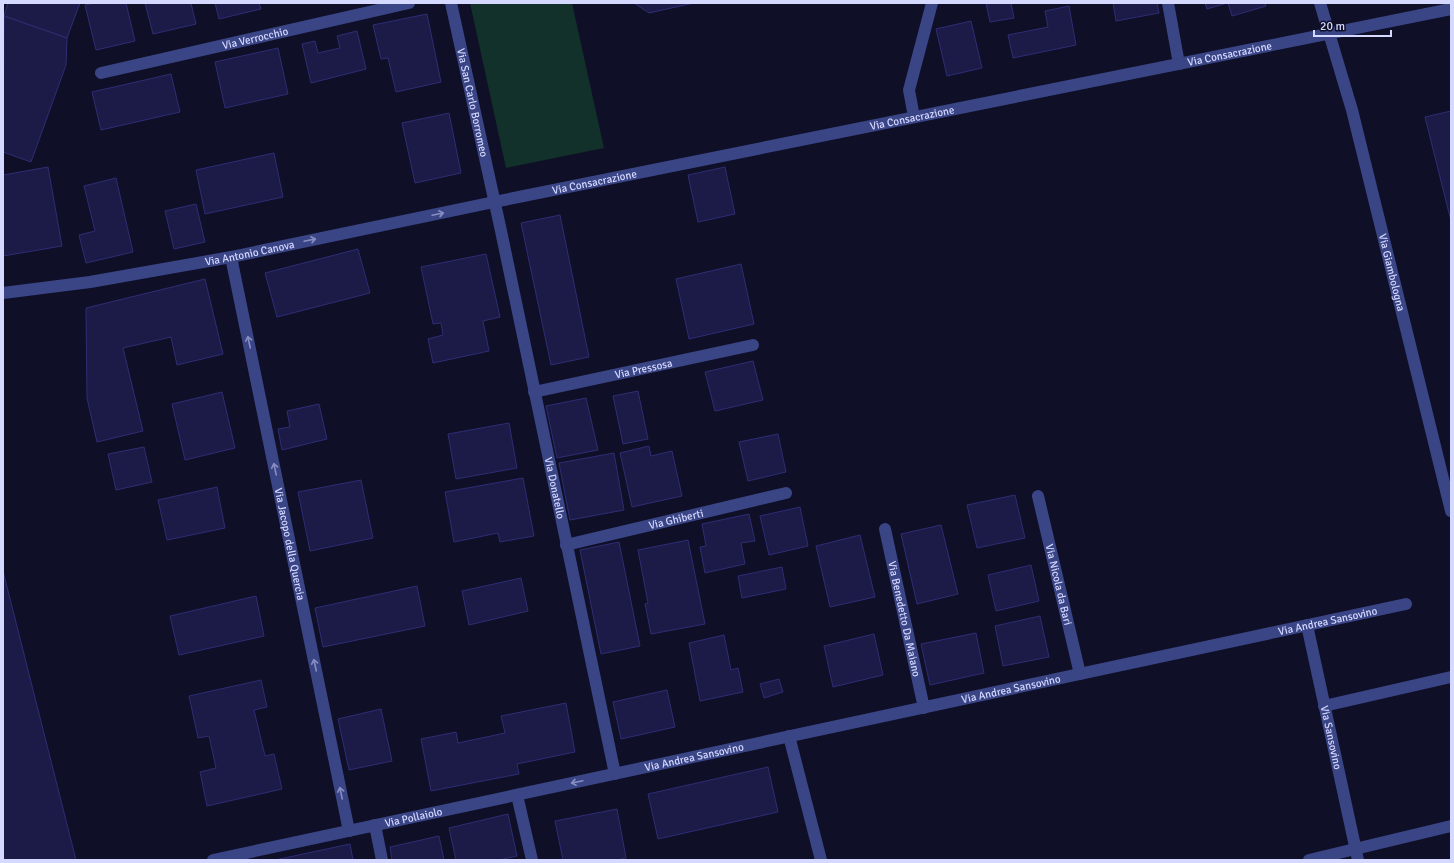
<svg xmlns="http://www.w3.org/2000/svg" width="1454" height="863" viewBox="0 0 1454 863" font-family="Signika,sans-serif">
  <rect width="100%" height="100%" fill="#0f0f27"/>
  <polygon fill="#12312a" points="470,3 572,3 604,148 506,168"/>
  <g fill="#1c1b48" stroke="#2e2d74">
    <polygon points="8,3 80,3 67,38 4,16"/>
    <polygon points="95,3 126,3 135,41 96,50 85,5"/>
    <polygon points="145,3 191,3 196,24 153,34"/>
    <polygon points="215,3 259,3 261,9 219,19"/>
    <polygon points="634,3 694,3 649,13"/>
    <polygon points="986,3 1014,3 1011,3 1014,18 990,22"/>
    <polygon points="1113,3 1157,3 1159,13 1116,21"/>
    <polygon points="1205,3 1227,3 1207,9"/>
    <polygon points="1228,3 1265,3 1266,6 1232,16"/>
    <polygon points="1069,6 1076,45 1013,58 1008,35 1048,27 1045,11"/>
    <polygon points="427,14 441,82 396,92 388,58 381,59 373,25"/>
    <polygon points="4,16 67,38 66,65 31,162 3,152"/>
    <polygon points="971,21 982,68 947,76 936,29"/>
    <polygon points="357,31 366,69 311,83 302,44 315,41 318,53 340,48 337,36"/>
    <polygon points="278,48 288,94 225,108 215,62"/>
    <polygon points="171,74 180,112 101,130 92,92"/>
    <polygon points="1451,111 1451,221 1425,117"/>
    <polygon points="449,113 461,173 415,183 402,123"/>
    <polygon points="274,153 283,197 205,214 196,170"/>
    <polygon points="48,167 62,246 3,256 3,175"/>
    <polygon points="725,167 735,214 698,222 688,175"/>
    <polygon points="116,178 133,252 86,263 79,235 95,231 84,186"/>
    <polygon points="196,204 205,242 174,249 165,211"/>
    <polygon points="560,215 589,357 551,365 521,223"/>
    <polygon points="358,249 370,293 277,317 265,273"/>
    <polygon points="486,254 500,317 483,321 489,351 433,363 428,339 443,335 441,323 433,324 421,267"/>
    <polygon points="741,264 754,324 689,339 676,279"/>
    <polygon points="205,279 223,354 177,365 171,337 123,348 143,431 97,442 87,398 86,308"/>
    <polygon points="753,361 763,400 715,411 705,372"/>
    <polygon points="638,391 648,439 623,444 613,396"/>
    <polygon points="222,392 235,448 185,460 172,404"/>
    <polygon points="586,398 598,450 557,458 546,406"/>
    <polygon points="319,404 327,439 282,450 278,429 290,427 287,411"/>
    <polygon points="509,423 517,468 456,479 448,434"/>
    <polygon points="778,434 786,472 748,481 739,442"/>
    <polygon points="649,446 651,456 672,451 682,496 632,507 620,453"/>
    <polygon points="144,447 152,482 116,490 108,454"/>
    <polygon points="614,453 624,510 570,520 559,463"/>
    <polygon points="523,478 534,536 500,542 498,533 454,542 445,492"/>
    <polygon points="361,480 373,538 310,551 298,492"/>
    <polygon points="217,487 225,528 167,540 158,500"/>
    <polygon points="1015,495 1025,538 977,548 967,505"/>
    <polygon points="800,507 808,546 769,555 760,516"/>
    <polygon points="749,514 755,541 741,543 745,564 705,573 700,547 706,546 702,524"/>
    <polygon points="941,525 958,594 917,604 901,534"/>
    <polygon points="860,535 875,597 830,607 816,546"/>
    <polygon points="688,540 705,624 651,634 645,604 648,603 638,550"/>
    <polygon points="619,542 640,646 601,654 580,550"/>
    <polygon points="1031,565 1039,601 996,611 988,575"/>
    <polygon points="782,567 786,589 742,598 738,576"/>
    <polygon points="3,571 76,860 3,860"/>
    <polygon points="521,578 528,611 469,625 462,591"/>
    <polygon points="417,586 425,626 323,647 315,608"/>
    <polygon points="256,596 264,636 179,655 170,616"/>
    <polygon points="1040,616 1049,657 1003,666 995,626"/>
    <polygon points="976,633 984,673 930,685 921,644"/>
    <polygon points="874,634 883,675 833,687 824,646"/>
    <polygon points="724,635 731,670 738,668 743,692 700,701 689,643"/>
    <polygon points="779,679 783,692 764,698 760,684"/>
    <polygon points="261,680 267,707 254,710 265,756 274,754 282,789 207,806 200,772 216,768 209,736 198,738 189,696"/>
    <polygon points="667,690 675,727 621,739 613,702"/>
    <polygon points="566,703 575,752 517,764 519,774 431,791 421,739 456,732 458,743 505,733 501,716"/>
    <polygon points="381,709 392,761 349,770 338,719"/>
    <polygon points="768,767 778,812 658,839 648,794"/>
    <polygon points="617,809 626,858 617,860 563,860 555,821"/>
    <polygon points="508,814 517,856 499,860 456,860 449,828"/>
    <polygon points="439,836 444,860 392,860 390,847"/>
    <polygon points="350,844 353,860 275,860"/>
  </g>
  <g fill="none" stroke-linecap="round" stroke-linejoin="round">
    <g stroke="#3a4586" stroke-width="12">
      <path id="s1" d="M451 3 501 231 615 774"/>
      <polyline points="1168,3 1179,64"/>
      <path id="s2" d="M1320 3 1352 110 1451 511"/>
      <path id="s3" d="M101 73 409 3"/>
      <polyline points="914,117 909,90 932,3"/>
      <path id="s4" d="M231 257 349 831"/>
      <path id="s5" d="M3 293 90 282 231 257 494 202 1451 9"/>
      <path id="s6" d="M534 392 753 345"/>
      <path id="s7" d="M1038 496 1080 674"/>
      <path id="s8" d="M885 529 924 708"/>
      <path id="s9" d="M566 545 786 493"/>
      <path id="s10" d="M1307 625 1358 860"/>
      <polyline points="1324,706 1451,677"/>
      <polyline points="789,736 821,860"/>
      <polyline points="517,795 532,860"/>
      <polyline points="375,825 382,860"/>
      <path id="s11" d="M213 860 1406 604"/>
      <polyline points="1309,860 1451,826"/>
    </g>
  </g>
  <defs><path id="oneway-shaft" d="M-6 0H5M1.5-3L5.5 0L1.5 3" fill="none" stroke-width="1.6" stroke-linecap="round" stroke-linejoin="round"/></defs>
  <g stroke="#888ec2">
    <use href="#oneway-shaft" transform="translate(438 214) rotate(-12)"/>
    <use href="#oneway-shaft" transform="translate(310 240) rotate(-12)"/>
    <use href="#oneway-shaft" transform="translate(249 342) rotate(-102)"/>
    <use href="#oneway-shaft" transform="translate(275 469) rotate(-102)"/>
    <use href="#oneway-shaft" transform="translate(315 665) rotate(-102)"/>
    <use href="#oneway-shaft" transform="translate(577 782) rotate(168)"/>
    <use href="#oneway-shaft" transform="translate(341 793) rotate(-102)"/>
  </g>
  <g text-anchor="middle" stroke-width="3" stroke-linejoin="round" paint-order="stroke">
    <g font-size="11" fill="#d5d8ff" stroke="#0f0f27">
      <text dy="4" stroke="none"><textPath href="#s3" startOffset="158">Via Verrocchio</textPath></text>
      <text dy="4" stroke="none"><textPath href="#s5" startOffset="1250">Via Consacrazione</textPath></text>
      <text dy="4" stroke="none"><textPath href="#s1" startOffset="102">Via San Carlo Borromeo</textPath></text>
      <text dy="4" stroke="none"><textPath href="#s5" startOffset="926">Via Consacrazione</textPath></text>
      <text dy="4" stroke="none"><textPath href="#s5" startOffset="602">Via Consacrazione</textPath></text>
      <text dy="4" stroke="none"><textPath href="#s5" startOffset="250">Via Antonio Canova</textPath></text>
      <text dy="4" stroke="none"><textPath href="#s2" startOffset="279">Via Giambologna</textPath></text>
      <text dy="4" stroke="none"><textPath href="#s6" startOffset="112">Via Pressosa</textPath></text>
      <text dy="4" stroke="none"><textPath href="#s1" startOffset="496">Via Donatello</textPath></text>
      <text dy="4" stroke="none"><textPath href="#s9" startOffset="113">Via Ghiberti</textPath></text>
      <text dy="4" stroke="none"><textPath href="#s4" startOffset="293">Via Jacopo della Quercia</textPath></text>
      <text dy="4" stroke="none"><textPath href="#s7" startOffset="91">Via Nicola da Bari</textPath></text>
      <text dy="4" stroke="none"><textPath href="#s8" startOffset="92">Via Benedetto Da Maiano</textPath></text>
      <text dy="4" stroke="none"><textPath href="#s11" startOffset="1140">Via Andrea Sansovino</textPath></text>
      <text dy="4" stroke="none"><textPath href="#s11" startOffset="816">Via Andrea Sansovino</textPath></text>
      <text dy="4" stroke="none"><textPath href="#s10" startOffset="115">Via Sansovino</textPath></text>
      <text dy="4" stroke="none"><textPath href="#s11" startOffset="492">Via Andrea Sansovino</textPath></text>
      <text dy="4" stroke="none"><textPath href="#s11" startOffset="205">Via Pollaiolo</textPath></text>
    </g>
  </g>
  <rect width="1454" height="863" fill="none" stroke="#d5d8ff" stroke-width="8"/>
  <path d="M1314 30v6h77v-6" fill="none" stroke="#d5d8ff" stroke-width="2"/>
  <text x="1320" y="30" font-size="12" fill="#d5d8ff" stroke="#0f0f27" stroke-width="3" paint-order="stroke">20 m</text>
</svg>
